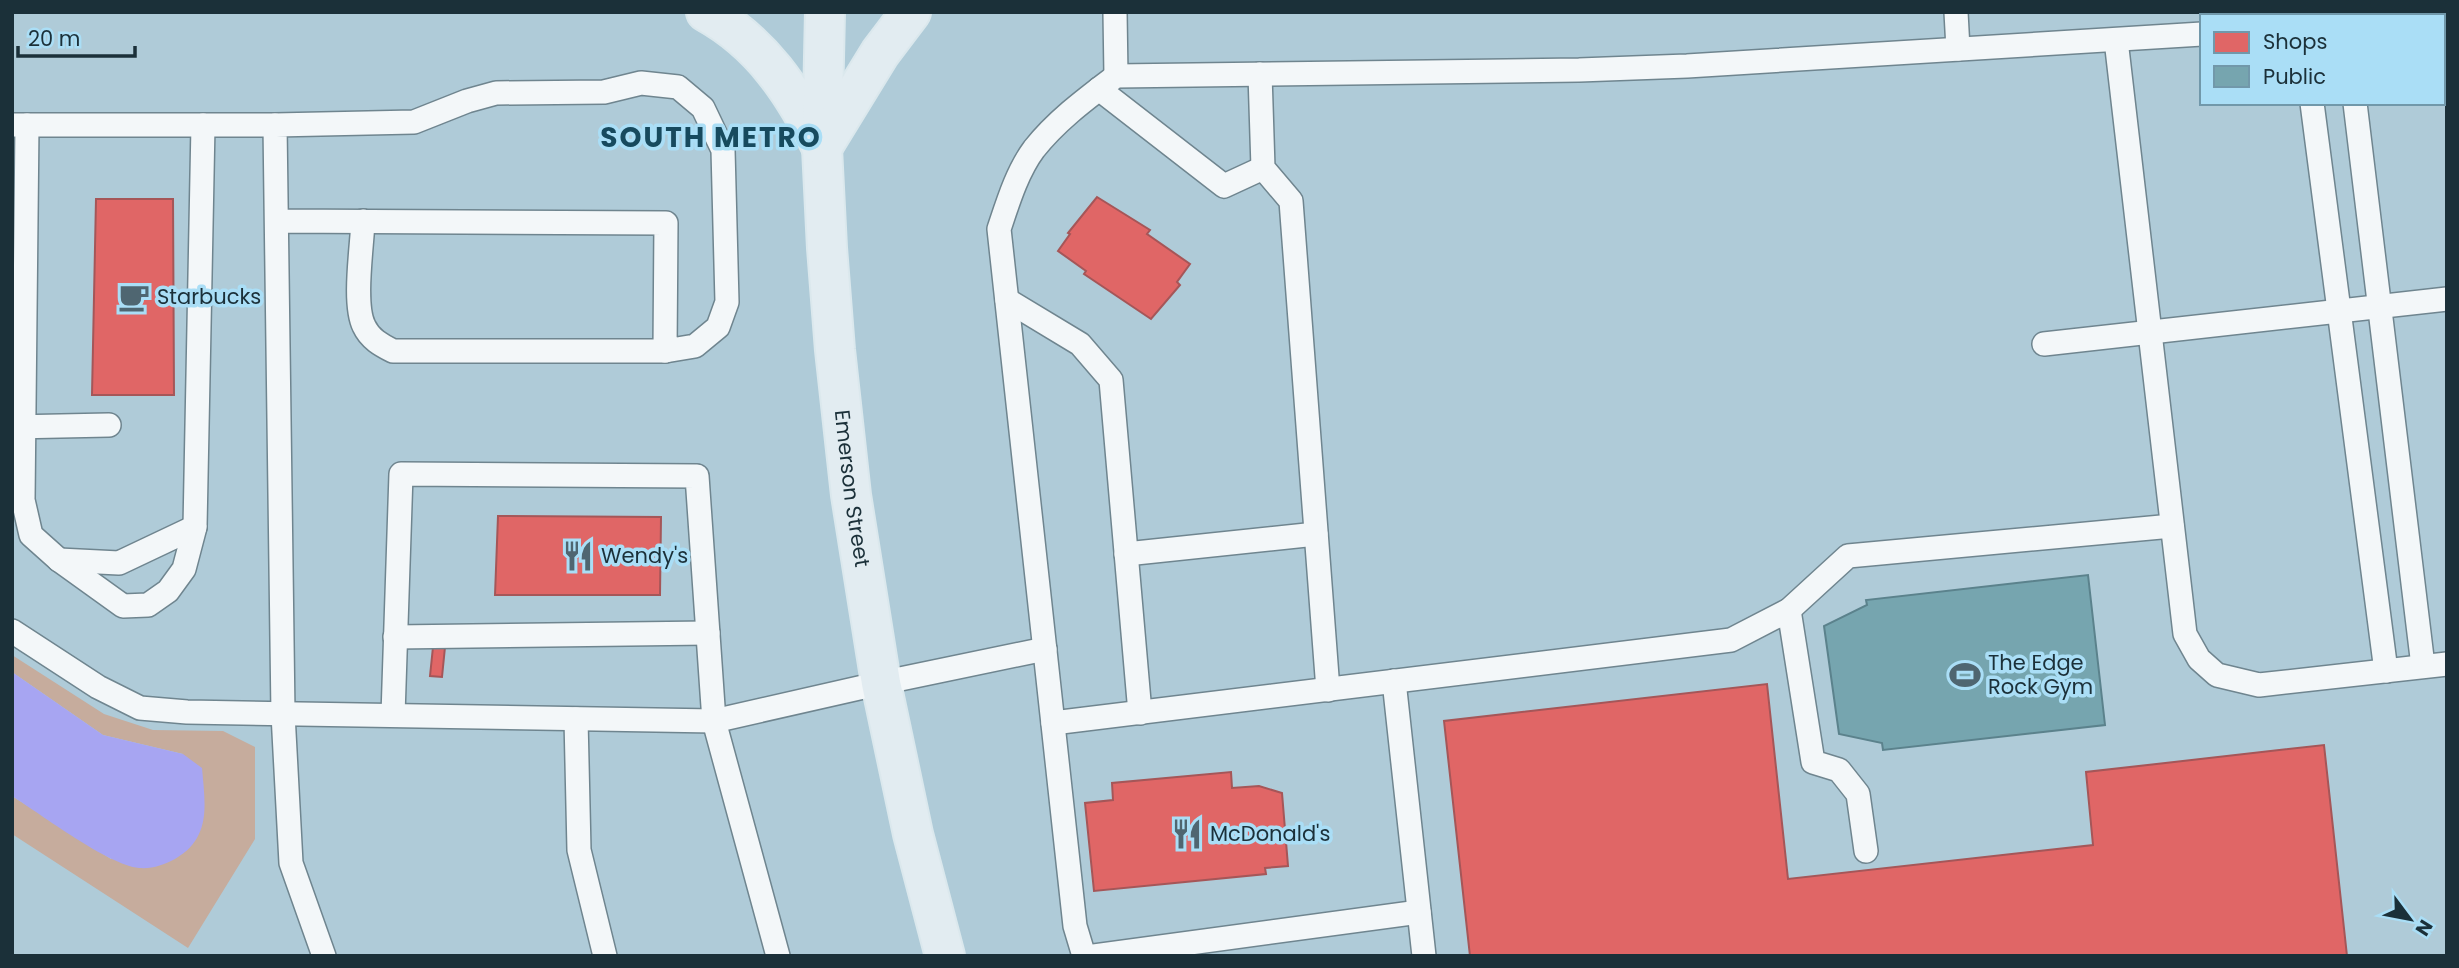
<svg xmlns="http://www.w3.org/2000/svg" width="2459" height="968" viewBox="0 0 2459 968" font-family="Poppins,sans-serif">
  <rect width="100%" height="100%" fill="#afcbd8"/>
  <polygon fill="#c6ac9d" points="12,655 104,714 153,730 223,731 255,747 255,839 188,948 12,834 12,796 111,859 183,754 103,735 12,672"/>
  <path fill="#a7a5f2" d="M12 672 103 735 183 754 202 768C205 804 212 838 175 859 163 865 153 869 139 868 108 865 42 815 12 796Z"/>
  <g fill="#e06666" stroke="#a55658" stroke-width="2">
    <polygon points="1097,197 1150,230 1147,234 1190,264 1177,282 1180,285 1151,319 1084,274 1086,271 1058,251 1070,234 1068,233"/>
    <polygon points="96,199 173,199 174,395 92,395"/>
    <polygon points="498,516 661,517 660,595 495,595"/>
    <polygon points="433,647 445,647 442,677 430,676"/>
    <polygon points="1767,684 1788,879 2093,845 2086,772 2324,745 2347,956 1470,956 1444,721"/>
    <polygon points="1231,772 1232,788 1259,786 1282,793 1288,866 1265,868 1266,874 1094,891 1085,803 1113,800 1112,783"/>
  </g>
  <polygon fill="#76a5af" stroke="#5b828c" stroke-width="2" points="2088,575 2105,725 1883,750 1882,743 1839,734 1824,626 1867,605 1866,600"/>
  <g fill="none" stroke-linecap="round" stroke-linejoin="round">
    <g stroke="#6f858f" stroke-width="26">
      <g id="service">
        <polyline points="1115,12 1116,76"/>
        <polyline points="1956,12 1958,49"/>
        <polyline points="2431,16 2445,12"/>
        <polyline points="2116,40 2185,634 2199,659 2217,675 2259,685 2447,664"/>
        <polyline points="1260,74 1263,168 1291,201 1328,690"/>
        <polyline points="1099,89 1224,186 1263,168"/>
        <polyline points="2312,103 2386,671"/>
        <polyline points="2355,103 2423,666"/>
        <polyline points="12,125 275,125"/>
        <polyline points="27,125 23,500 31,535 59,560 123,606 148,605 168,591 184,569 195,527 203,125"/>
        <polyline points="277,221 666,223 665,351 695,346 718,327 727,302 723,150 703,108 678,87 641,83 604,92 496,93 467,101 414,122 275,125 283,714 291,863 324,956"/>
        <path d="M363 221C362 247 353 304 364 326 370 339 381 345 393 351H665"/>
        <polyline points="1007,300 1080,344 1111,380 1140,713"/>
        <polyline points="2044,344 2447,299"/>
        <polyline points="12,427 109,425"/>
        <polyline points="1126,554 1316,534"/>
        <polyline points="59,560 119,563 195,527"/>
        <polyline points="1789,610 1813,762 1839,770 1858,794 1866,851"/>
        <polyline points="12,631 98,687 140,708 187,712 714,721 881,683 1045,649"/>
        <polyline points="395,637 708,633"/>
        <polyline points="1394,681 1424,956"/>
        <polyline points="393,715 401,474 697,476 714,721 778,956"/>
        <polyline points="576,719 579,850 605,956"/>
        <polyline points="1053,723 1731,640 1789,610 1848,556 2172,526"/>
        <path d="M1084 956 1075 926 999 229C1008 202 1017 172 1034 149 1057 120 1087 98 1116 76L1579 70 1687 66 2202 34"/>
        <polyline points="1094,956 1419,912"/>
      </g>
    </g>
    <g stroke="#dbe8ed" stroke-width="42">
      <g id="primary">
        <path d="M706 12C762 43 793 91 821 146"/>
        <path id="s1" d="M825 12 822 148 827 248 835 350 851 495 881 683 913 834 945 956"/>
        <polyline points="823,146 880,53 911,12"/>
      </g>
    </g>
    <use href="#service" stroke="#f3f7f9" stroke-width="23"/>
    <use href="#primary" stroke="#e2ecf1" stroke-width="38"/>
  </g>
  <defs>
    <g id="cafe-bare" transform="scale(2.415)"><path d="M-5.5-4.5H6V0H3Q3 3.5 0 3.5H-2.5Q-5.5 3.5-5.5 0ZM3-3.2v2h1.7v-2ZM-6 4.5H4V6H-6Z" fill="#4f6671" stroke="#aadef6" stroke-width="2.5" paint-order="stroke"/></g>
    <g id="restaurant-bare" transform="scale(2.415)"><path d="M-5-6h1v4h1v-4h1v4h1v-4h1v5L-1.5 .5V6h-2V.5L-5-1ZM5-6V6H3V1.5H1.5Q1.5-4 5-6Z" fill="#4f6671" stroke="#aadef6" stroke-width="2.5" paint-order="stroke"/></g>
    <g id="stadium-bare" transform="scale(2.415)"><path d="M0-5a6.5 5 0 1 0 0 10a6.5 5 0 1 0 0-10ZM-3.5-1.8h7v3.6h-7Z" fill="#4f6671" stroke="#aadef6" stroke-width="2.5" paint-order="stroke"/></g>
  </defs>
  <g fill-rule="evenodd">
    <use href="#cafe-bare" x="134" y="297"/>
    <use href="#restaurant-bare" x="578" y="556"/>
    <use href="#stadium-bare" x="1965" y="675"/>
    <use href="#restaurant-bare" x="1187" y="834"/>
  </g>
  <g text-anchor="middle" stroke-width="7" stroke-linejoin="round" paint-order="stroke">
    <g font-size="21" fill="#1b3039" stroke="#aadef6" text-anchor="start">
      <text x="157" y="304">Starbucks</text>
      <text x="601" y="563">Wendy's</text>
      <text x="1988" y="670">The Edge<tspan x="1988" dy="24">Rock Gym</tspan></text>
      <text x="1210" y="841">McDonald's</text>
    </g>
    <g font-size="21" fill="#1b3039" stroke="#aadef6">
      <text dy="7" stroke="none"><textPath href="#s1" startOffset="478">Emerson Street</textPath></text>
    </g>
    <g font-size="28" font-weight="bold" letter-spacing="2" fill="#174a5e" stroke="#aadef6">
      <text x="711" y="147">SOUTH METRO</text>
    </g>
  </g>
  <rect width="2459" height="968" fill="none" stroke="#1b3039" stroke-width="28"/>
  <rect x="2200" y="14" width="245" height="91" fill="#aadef6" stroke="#7198aa" stroke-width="2"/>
  <rect x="2214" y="32" width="35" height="21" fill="#e06666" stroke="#7198aa" stroke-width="2"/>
  <text x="2263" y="49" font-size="21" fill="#1b3039">Shops</text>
  <rect x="2214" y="66" width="35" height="21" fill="#76a5af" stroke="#7198aa" stroke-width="2"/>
  <text x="2263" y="84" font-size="21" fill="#1b3039">Public</text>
  <g transform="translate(2410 919) rotate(122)" stroke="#aadef6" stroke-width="5" paint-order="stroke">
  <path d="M0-5L12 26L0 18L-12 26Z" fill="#1b3039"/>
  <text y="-10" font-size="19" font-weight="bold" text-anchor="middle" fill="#1b3039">N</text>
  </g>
  <path d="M18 46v10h117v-10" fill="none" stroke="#1b3039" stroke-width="3.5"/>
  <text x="28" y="46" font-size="21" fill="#1b3039" stroke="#aadef6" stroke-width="5" paint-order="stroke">20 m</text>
</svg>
